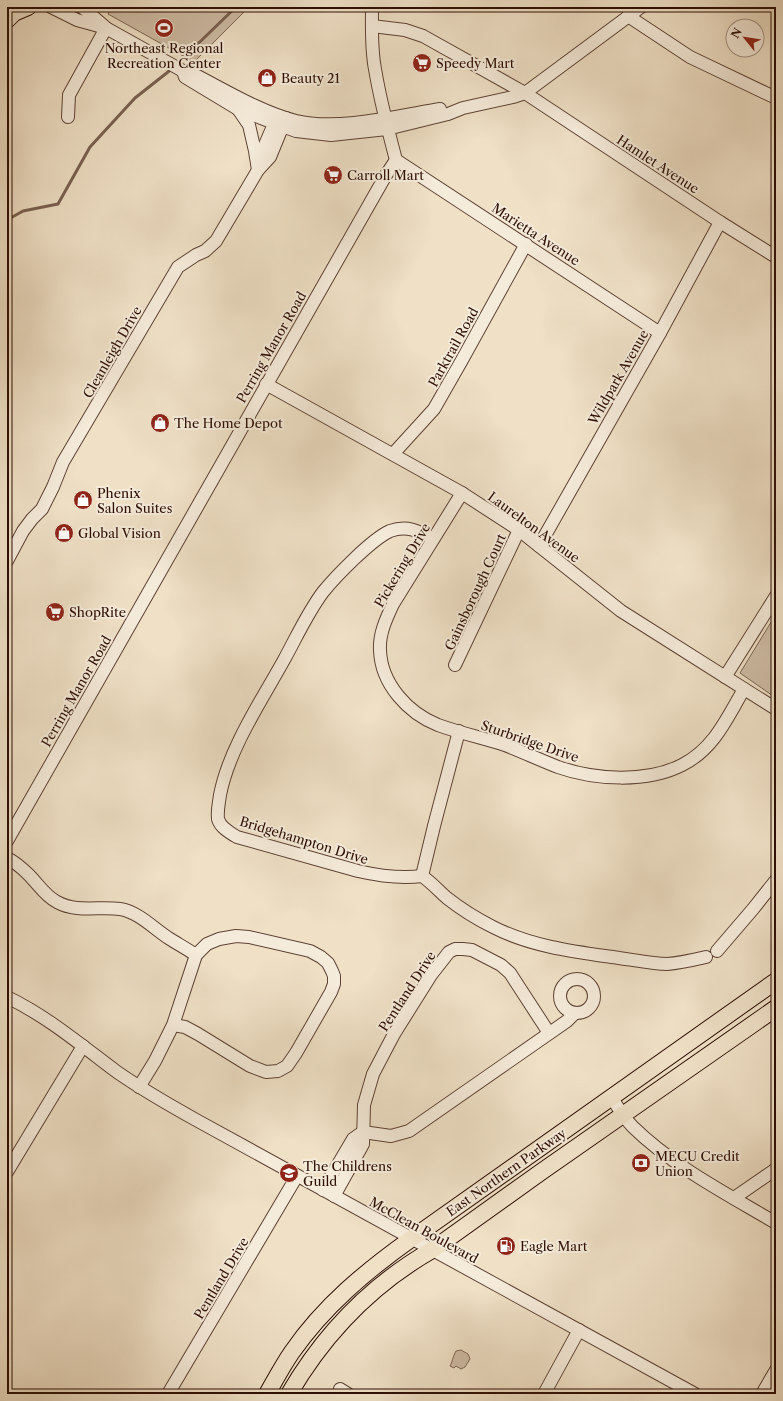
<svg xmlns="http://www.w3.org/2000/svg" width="783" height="1401" viewBox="0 0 783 1401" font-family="'Libre Caslon Text',serif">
  <rect width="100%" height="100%" fill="#efe0c6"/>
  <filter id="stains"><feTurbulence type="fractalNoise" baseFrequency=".005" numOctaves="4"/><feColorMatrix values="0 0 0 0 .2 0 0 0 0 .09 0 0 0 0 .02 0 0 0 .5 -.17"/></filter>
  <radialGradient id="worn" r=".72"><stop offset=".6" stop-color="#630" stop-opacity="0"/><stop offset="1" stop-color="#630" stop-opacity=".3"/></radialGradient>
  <g fill="#cebca5" stroke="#7d6554">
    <polygon points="111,7 249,7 194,62 108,14"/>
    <polygon points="776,614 776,698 740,673"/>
    <path d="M461 1350 468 1354 470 1359 465 1367 461 1369 456 1366 454 1368 450 1366C452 1363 453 1356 456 1351Z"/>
  </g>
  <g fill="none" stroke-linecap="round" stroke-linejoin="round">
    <g stroke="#796151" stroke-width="3">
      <polyline points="177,64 236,7"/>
      <polyline points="7,220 23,211 58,204 90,147 135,98 173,68"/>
    </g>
    <g stroke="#5d4234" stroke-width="14">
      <g id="minor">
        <path d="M51 7 77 20 106 28 183 71H188C221 88 260 112 296 121 337 131 398 116 440 109"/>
        <polyline points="82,7 104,26"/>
        <path d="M372 7C372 28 371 49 375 69 380 100 388 130 396 160"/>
        <polyline points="628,16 690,57 776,98"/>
        <polyline points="372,26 405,30 423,36 525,93 720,222 776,257"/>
        <polyline points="183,71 185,77 238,109 274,123 296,131 331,135 387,129 448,114 463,108 513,97 525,93 641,7"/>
        <polyline points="238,109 249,125 255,151 258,170"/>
        <polyline points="68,117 69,95 106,28"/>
        <polyline points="396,160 660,333"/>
        <polyline points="259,163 261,154 277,117"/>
        <polyline points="266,384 462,493 519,530 621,611 776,709"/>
        <polyline points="393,454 434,409 462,360 526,244"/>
        <path d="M462 493 393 604C386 619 379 634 380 650 381 684 408 713 438 725 460 733 483 738 505 745 523 752 540 760 558 767 595 780 647 783 682 765 714 749 727 718 744 689"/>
        <path d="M433 539C419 531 407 525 390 531 372 539 336 576 323 592 308 612 297 636 285 658 262 700 229 748 220 795 219 803 217 810 218 819 220 827 230 833 237 837L358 871C380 876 400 879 422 876 431 882 439 891 447 898 461 909 477 919 493 927 532 947 577 952 619 958 635 960 652 964 667 964 681 963 693 960 706 957"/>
        <polyline points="539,546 660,333 720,222"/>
        <polyline points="7,561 23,531 32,519 42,509 53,487 63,462 178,267 196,255 205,251 216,241 258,170 270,157 286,118"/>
        <polyline points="455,665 519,530"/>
        <polyline points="725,677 776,596"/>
        <polyline points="7,841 386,175 396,160"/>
        <path d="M7 858C15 862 22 868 29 875 38 884 45 896 57 902 77 913 99 906 120 909 139 912 154 929 170 939 178 944 187 949 196 955"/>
        <polyline points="422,876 434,826 459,731"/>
        <polyline points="717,951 753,909 776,880"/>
        <circle cx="577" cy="996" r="17"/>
        <path d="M7 997C48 1017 81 1045 117 1072 143 1090 171 1106 198 1121L695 1394"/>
        <polyline points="139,1087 155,1061 173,1025 196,955 207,944 219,939 236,936 249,937 310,951 321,957 328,963 332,971 334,976 334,984 331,992 296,1053 287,1066 278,1071 266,1072 250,1066 198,1034 185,1027 173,1025"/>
        <path d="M612 1098C618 1108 625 1119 633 1127 674 1167 727 1194 776 1223"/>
        <polyline points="7,1172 83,1046"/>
        <polyline points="323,1190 353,1139 363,1132 391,1136 409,1131 567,1021 575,1013"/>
        <polyline points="334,1196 363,1144 364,1105 373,1074 394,1034 431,975 449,952 455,949 463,949 472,950 501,965 510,973 549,1033"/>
        <polyline points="734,1198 776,1169"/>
        <polyline points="340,1389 348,1394"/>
        <polyline points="168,1394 297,1176"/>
        <polyline points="544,1394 579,1330"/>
        <polyline points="762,1394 776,1370"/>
      </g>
    </g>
    <g stroke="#2c0e04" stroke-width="18">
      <g id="major">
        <polyline points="7,20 14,13 28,7"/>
        <path d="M267 1394C275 1380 283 1365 292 1352 324 1306 366 1271 411 1239L776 981"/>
        <path d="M289 1394C324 1334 371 1285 432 1250L541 1172 776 1008"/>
      </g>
    </g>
    <use href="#minor" stroke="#f5ebda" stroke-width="12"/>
    <use href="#major" stroke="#efe0c6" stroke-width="16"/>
  </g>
  <defs>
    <g id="stadium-disc" transform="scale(1)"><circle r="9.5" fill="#8f2418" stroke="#f5ebda"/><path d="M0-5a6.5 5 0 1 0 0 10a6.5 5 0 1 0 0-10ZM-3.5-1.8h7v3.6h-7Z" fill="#fff"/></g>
    <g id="supermarket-disc" transform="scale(1)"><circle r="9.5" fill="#8f2418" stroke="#f5ebda"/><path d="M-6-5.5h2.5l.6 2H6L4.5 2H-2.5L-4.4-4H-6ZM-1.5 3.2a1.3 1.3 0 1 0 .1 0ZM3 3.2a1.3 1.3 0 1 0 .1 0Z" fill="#fff"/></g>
    <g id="shop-disc" transform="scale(1)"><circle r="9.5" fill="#8f2418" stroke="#f5ebda"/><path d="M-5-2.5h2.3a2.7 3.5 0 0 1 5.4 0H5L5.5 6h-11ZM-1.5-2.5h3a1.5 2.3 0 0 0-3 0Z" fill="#fff"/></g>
    <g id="bank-disc" transform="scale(1)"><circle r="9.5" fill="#8f2418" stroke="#f5ebda"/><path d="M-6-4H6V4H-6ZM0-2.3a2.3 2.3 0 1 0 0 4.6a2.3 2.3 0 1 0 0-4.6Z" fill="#fff"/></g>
    <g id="school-disc" transform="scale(1)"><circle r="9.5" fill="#8f2418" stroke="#f5ebda"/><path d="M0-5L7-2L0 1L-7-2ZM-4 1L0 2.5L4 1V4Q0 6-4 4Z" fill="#fff"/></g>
    <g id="fuel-disc" transform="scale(1)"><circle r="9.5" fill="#8f2418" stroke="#f5ebda"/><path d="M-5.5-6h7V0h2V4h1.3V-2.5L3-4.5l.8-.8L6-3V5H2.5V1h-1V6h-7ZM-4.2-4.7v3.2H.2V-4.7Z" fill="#fff"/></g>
  </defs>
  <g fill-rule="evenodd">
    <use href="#stadium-disc" x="164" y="28"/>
    <use href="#supermarket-disc" x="422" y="63"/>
    <use href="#shop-disc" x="267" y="78"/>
    <use href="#supermarket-disc" x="333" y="175"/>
    <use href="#shop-disc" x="160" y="423"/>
    <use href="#shop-disc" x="83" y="500"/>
    <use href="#shop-disc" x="64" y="533"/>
    <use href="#supermarket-disc" x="55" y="612"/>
    <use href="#bank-disc" x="641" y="1163"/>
    <use href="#school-disc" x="289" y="1173"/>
    <use href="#fuel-disc" x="506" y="1246"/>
  </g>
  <g text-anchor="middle" stroke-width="4" stroke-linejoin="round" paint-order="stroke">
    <g font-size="13" fill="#2c0e04" stroke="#f5ebda" text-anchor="start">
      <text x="164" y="53" text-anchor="middle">Northeast Regional<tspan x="164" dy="15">Recreation Center</tspan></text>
      <text x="436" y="68">Speedy Mart</text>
      <text x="281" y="83">Beauty 21</text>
      <text x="347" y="180">Carroll Mart</text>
      <text x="174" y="428">The Home Depot</text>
      <text x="97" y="498">Phenix<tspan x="97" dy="15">Salon Suites</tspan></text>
      <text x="78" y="538">Global Vision</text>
      <text x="69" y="617">ShopRite</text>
      <text x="655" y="1161">MECU Credit<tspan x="655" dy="15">Union</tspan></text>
      <text x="303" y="1171">The Childrens<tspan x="303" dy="15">Guild</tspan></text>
      <text x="520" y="1251">Eagle Mart</text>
    </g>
    <g font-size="13" fill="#2c0e04" stroke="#f5ebda">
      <text transform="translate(658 164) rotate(33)" y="5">Hamlet Avenue</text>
      <text transform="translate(536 234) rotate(33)" y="5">Marietta Avenue</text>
      <text transform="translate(271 347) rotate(-60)" y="5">Perring Manor Road</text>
      <text transform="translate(453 347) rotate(-61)" y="5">Parktrail Road</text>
      <text transform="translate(112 352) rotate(-60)" y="5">Cleanleigh Drive</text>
      <text transform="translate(618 377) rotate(-60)" y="5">Wildpark Avenue</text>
      <text transform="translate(534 527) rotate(36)" y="5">Laurelton Avenue</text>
      <text transform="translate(402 565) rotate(-59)" y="5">Pickering Drive</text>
      <text transform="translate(475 592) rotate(-65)" y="5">Gainsborough Court</text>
      <text transform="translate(76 691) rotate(-60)" y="5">Perring Manor Road</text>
      <text transform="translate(530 741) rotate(19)" y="5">Sturbridge Drive</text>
      <text transform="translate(304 840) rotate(17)" y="5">Bridgehampton Drive</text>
      <text transform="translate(407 991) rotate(-57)" y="5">Pentland Drive</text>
      <text transform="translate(506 1172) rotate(-35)" y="5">East Northern Parkway</text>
      <text transform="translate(424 1230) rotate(29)" y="5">McClean Boulevard</text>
      <text transform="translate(221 1278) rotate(-59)" y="5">Pentland Drive</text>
    </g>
  </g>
  <rect width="783" height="1401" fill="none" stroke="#efe0c6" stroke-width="24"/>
  <rect x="8" y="8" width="767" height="1385" fill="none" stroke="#2c0e04" stroke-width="2"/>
  <rect x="12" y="12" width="759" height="1377" fill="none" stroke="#2c0e04"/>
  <g transform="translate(745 38) rotate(300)"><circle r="19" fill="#f5ebda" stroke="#a59384"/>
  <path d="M0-3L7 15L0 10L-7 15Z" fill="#8f2418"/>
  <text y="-6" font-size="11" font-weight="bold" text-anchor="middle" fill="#2c0e04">N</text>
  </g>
  <rect width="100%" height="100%" filter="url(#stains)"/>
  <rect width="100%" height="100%" fill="url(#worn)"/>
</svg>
